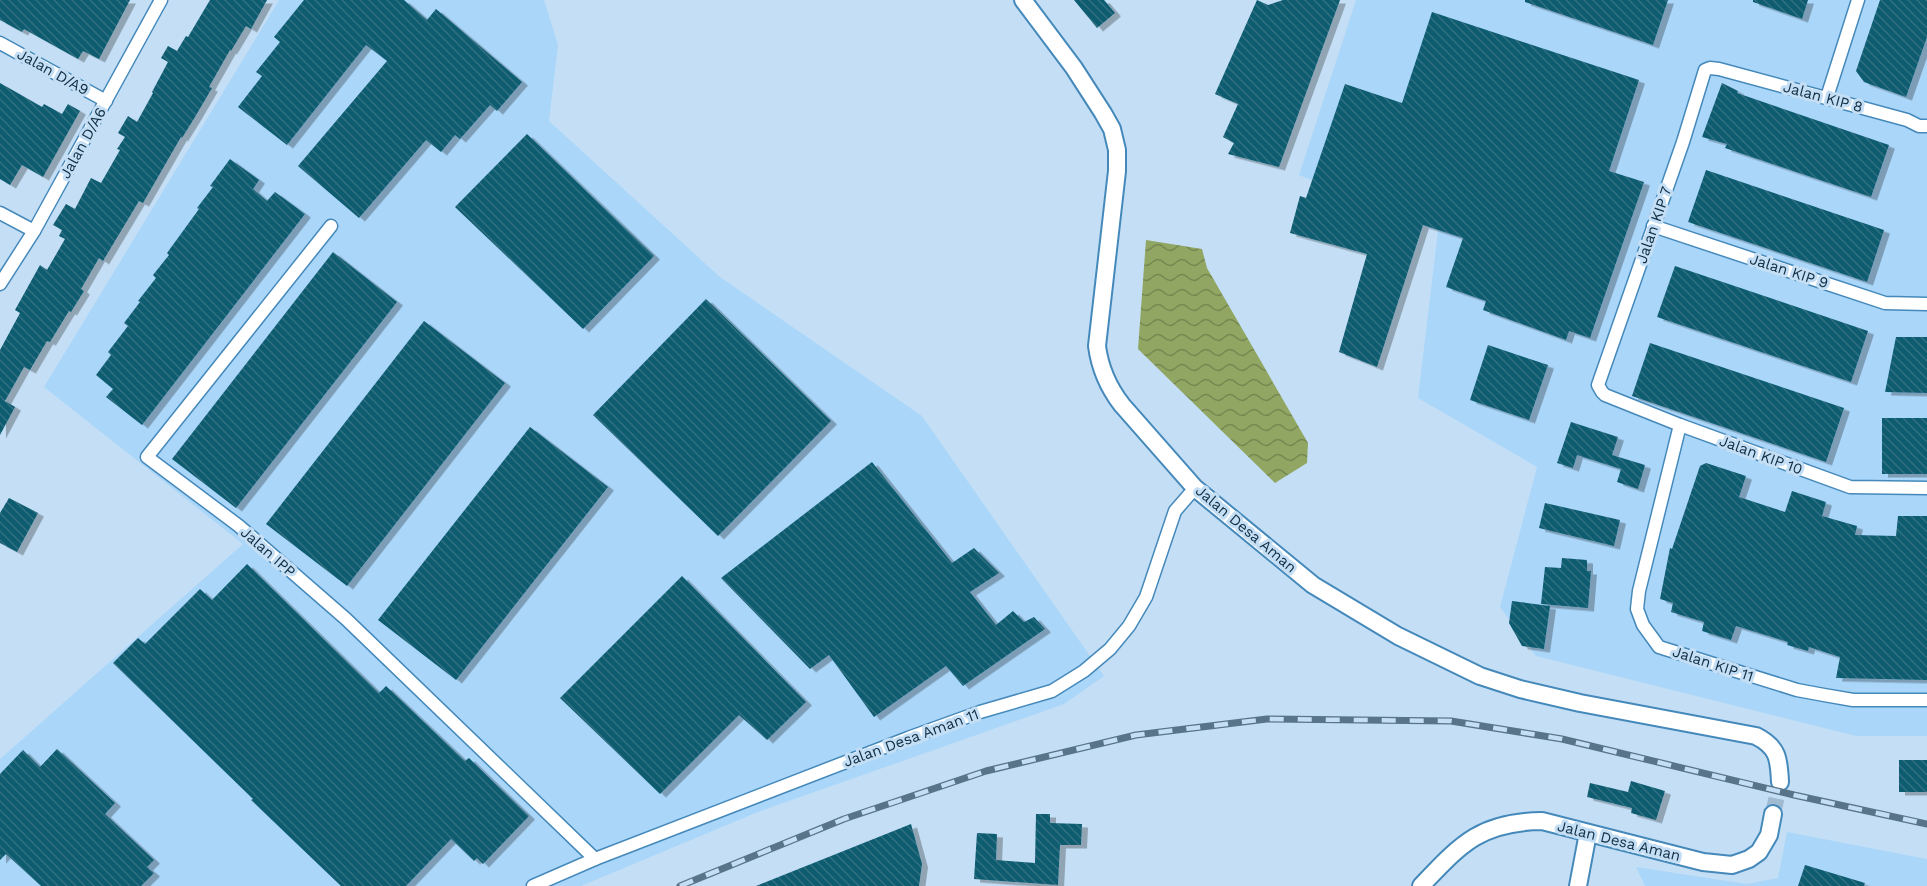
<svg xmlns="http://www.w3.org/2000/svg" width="1927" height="886" viewBox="0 0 1927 886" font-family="'Work Sans',sans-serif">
  <defs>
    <pattern id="water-waves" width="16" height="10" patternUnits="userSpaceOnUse" patternTransform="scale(1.5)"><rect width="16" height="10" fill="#91a662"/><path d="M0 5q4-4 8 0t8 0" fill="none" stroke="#758852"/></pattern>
    <pattern id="building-back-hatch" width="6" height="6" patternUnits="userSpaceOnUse" patternTransform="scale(1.5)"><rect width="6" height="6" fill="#0e5b70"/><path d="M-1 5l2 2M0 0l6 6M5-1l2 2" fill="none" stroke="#306f81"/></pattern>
    <filter id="shadow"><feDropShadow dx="6" dy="3.5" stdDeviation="0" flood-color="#0004"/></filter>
  </defs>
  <rect width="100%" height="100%" fill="#c4dff5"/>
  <g fill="#aad6f9">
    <polygon points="279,0 544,0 558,45 549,121 720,277 922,416 1104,676 1064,704 758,812 581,886 0,886 0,759 243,544 44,387"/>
    <polygon points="1356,0 1927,0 1927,736 1856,736 1536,656 1500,607 1537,467 1418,398 1438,231 1299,175"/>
    <polygon points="1787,832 1927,859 1927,886 1645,886 1636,867 1747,884 1778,878"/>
  </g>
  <polygon fill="url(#water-waves)" points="1146,240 1202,249 1207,268 1308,443 1307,463 1275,483 1138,349"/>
  <g fill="url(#building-back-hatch)" filter="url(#shadow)">
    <polygon points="0,0 130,0 99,59 83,51 78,59 24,29 22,32 0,20"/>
    <polygon points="210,0 267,0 251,29 246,26 231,51 230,50 209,87 212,88 195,117 182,138 181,137 143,203 139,201 103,261 99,258 81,289 84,291 71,312 69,311 50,342 47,341 30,370 24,367 5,401 15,407 0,435 0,350 20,313 15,310 40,265 47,270 65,239 59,236 62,230 53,225 66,204 75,209 91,178 101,183 120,150 117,149 125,137 118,133 128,116 137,122 153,93 152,92 168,62 161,58 168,46 177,51 186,36 188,37"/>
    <polygon points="304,0 404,0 427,20 436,9 522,82 497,111 490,105 460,139 455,135 441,152 426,140 359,218 298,166 387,61 366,45 287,145 238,107 262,76 256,72 280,42 274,37"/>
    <polygon points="1074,0 1104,0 1115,13 1097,28"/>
    <polygon points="1257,0 1268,5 1283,0 1340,0 1279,167 1228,154 1234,143 1223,137 1238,104 1215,94"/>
    <polygon points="1525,0 1668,0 1653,45 1525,2"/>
    <polygon points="1753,0 1808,0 1802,19 1753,2"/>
    <polygon points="1880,0 1927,0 1927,37 1906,97 1864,82 1856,71"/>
    <polygon points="1432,12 1639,80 1609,171 1644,182 1590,338 1569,331 1566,340 1483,310 1486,301 1446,287 1463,238 1423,225 1377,367 1339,352 1367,254 1290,233 1300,196 1306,198 1345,84 1402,103"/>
    <polygon points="0,83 42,107 44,104 62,114 68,104 80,111 43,177 22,165 10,185 0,179"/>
    <polygon points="1722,83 1738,91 1737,93 1889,145 1871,197 1725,148 1727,144 1702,137"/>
    <polygon points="527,134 654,256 583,329 455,207"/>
    <polygon points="230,159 259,180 253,189 267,201 275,192 305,214 142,425 106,397 113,389 96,375 111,355 108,352 128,326 124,323 140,302 138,301 156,278 153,275 169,255 167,253 199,209 197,208 213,187 210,186"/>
    <polygon points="1706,170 1884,230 1867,282 1688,222"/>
    <polygon points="333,252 397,302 236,508 172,459"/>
    <polygon points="1675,266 1868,331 1851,382 1657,317"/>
    <polygon points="706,299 831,421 718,536 593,415"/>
    <polygon points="424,321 505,383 347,586 266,524"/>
    <polygon points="1896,337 1927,337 1927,393 1885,392"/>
    <polygon points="1650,343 1844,408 1826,462 1632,396"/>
    <polygon points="1488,345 1548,365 1529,420 1470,400"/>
    <rect x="1882" y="418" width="45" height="56"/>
    <polygon points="1571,422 1618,437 1612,455 1645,465 1638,489 1617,482 1621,469 1577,455 1573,468 1557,463"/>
    <polygon points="530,427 608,487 456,680 378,620"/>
    <polygon points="872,462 952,563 974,548 999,573 970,592 996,625 1013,611 1024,622 1034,617 1045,629 963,686 946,666 874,717 829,655 810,669 721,578"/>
    <polygon points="1706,463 1746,476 1739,497 1785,512 1792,491 1826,502 1822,516 1857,526 1855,535 1896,536 1898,516 1927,516 1927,680 1836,678 1840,657 1809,647 1808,651 1787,645 1788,642 1736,626 1731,640 1702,631 1704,622 1671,612 1673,603 1660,599 1670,548 1672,549 1700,466"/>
    <polygon points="9,498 38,513 17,552 0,543 0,513"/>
    <polygon points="1545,503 1620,520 1614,546 1539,528"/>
    <polygon points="1562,558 1587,560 1587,571 1591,571 1588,608 1541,604 1545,567 1561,568"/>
    <polygon points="247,564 379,693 386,686 465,761 469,758 529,816 483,864 477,858 474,861 451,839 406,886 341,886 251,800 253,799 113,663 138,638 145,644 200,589 212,600"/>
    <polygon points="682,576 806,702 767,740 739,715 660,794 560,698"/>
    <polygon points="1512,601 1550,606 1544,649 1522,646 1509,623"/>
    <polygon points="57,749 115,803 105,814 154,860 147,867 154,873 141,886 41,886 6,854 0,860 0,774 23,750 40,767"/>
    <rect x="1899" y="760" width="28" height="32"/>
    <polygon points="1631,781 1665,791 1656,820 1631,813 1632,808 1587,797 1590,783 1628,792"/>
    <polygon points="1036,814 1050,814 1050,823 1082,824 1081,845 1060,845 1058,885 974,879 977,833 997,834 996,860 1035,863"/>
    <polygon points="911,824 922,864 919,886 756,886"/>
    <polygon points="1805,865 1865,883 1864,886 1798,886"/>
  </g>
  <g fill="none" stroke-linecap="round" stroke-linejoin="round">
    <polyline stroke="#a0bbd1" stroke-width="16" stroke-dasharray="16 8" stroke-linecap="butt" points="1773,814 1780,782"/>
    <g stroke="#4589bb" stroke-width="15">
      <g id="street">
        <polyline points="0,43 106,101"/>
        <polyline points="1827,97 1858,0"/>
        <polyline points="1927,126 1919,126 1907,120 1719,69 1710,68 1705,70 1683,142 1598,385 1602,392 1605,395 1680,425 1850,487 1927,488"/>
        <polyline points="0,213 34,231"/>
        <polyline points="331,226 147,457 239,526 346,619 595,859"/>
        <polyline points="1653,226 1885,303 1927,304"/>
        <polyline points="0,284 34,231 161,0"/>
        <polyline points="1680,425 1639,591 1637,609 1643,625 1659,647 1797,690 1824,695 1853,700 1927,700"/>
        <polyline points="533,886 595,859 908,738 980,712 1052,691 1084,671 1110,649 1129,626 1146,597 1175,511 1195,488"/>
      </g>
    </g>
    <g stroke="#4589bb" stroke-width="20">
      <g id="secondary">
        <path d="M1023 0 1074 68 1103 113 1112 129 1117 150V171L1097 346C1100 369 1108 387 1122 405L1195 488 1313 585 1398 636 1480 676 1520 689 1580 703 1756 736C1778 747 1779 759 1780 782"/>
        <path d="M1421 886C1461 844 1480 822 1542 821L1703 862 1732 865 1749 859 1759 852 1769 835 1773 814"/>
        <polyline points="1578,886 1588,833"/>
      </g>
    </g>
    <use href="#street" stroke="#fff" stroke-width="12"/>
    <use href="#secondary" stroke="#fff" stroke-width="16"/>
    <g stroke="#587489" stroke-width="7">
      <polyline id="rail" points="680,886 844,819 986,771 1136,735 1267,719 1451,721 1562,739 1794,795 1927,824"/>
    </g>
    <use href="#rail" stroke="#c4dff5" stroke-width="4.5" stroke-dasharray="14" stroke-linecap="butt"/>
  </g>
  <g text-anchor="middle" stroke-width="6" stroke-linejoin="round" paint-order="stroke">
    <g font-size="15" fill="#102d42" stroke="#c4dff5">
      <text transform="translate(53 72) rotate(29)" y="5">Jalan D/A9</text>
      <text transform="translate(1823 97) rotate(15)" y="5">Jalan KIP 8</text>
      <text transform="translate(83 143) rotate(-61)" y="5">Jalan D/A6</text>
      <text transform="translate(1654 225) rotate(-71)" y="5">Jalan KIP 7</text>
      <text transform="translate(1789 271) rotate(18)" y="5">Jalan KIP 9</text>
      <text transform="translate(1761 455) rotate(20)" y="5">Jalan KIP 10</text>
      <text transform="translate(1246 529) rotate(40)" y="5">Jalan Desa Aman</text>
      <text transform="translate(268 552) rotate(41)" y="5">Jalan IPP</text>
      <text transform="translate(1713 664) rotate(18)" y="5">Jalan KIP 11</text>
      <text transform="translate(911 738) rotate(-20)" y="5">Jalan Desa Aman 11</text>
      <text transform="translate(1619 841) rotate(14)" y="5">Jalan Desa Aman</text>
    </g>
  </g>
</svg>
